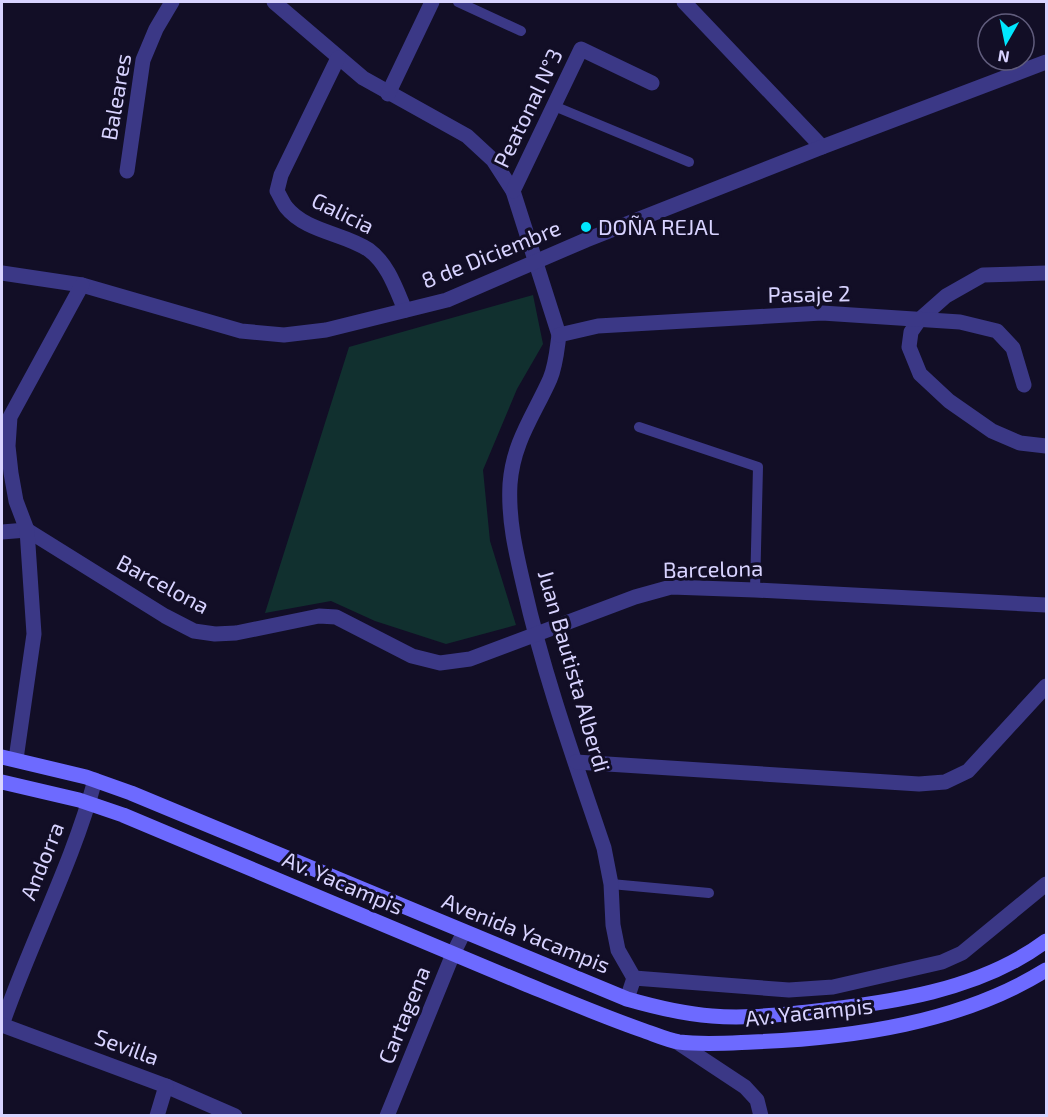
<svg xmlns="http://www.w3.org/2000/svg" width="1048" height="1117" viewBox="0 0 1048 1117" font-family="'Exo 2',sans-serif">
  <rect width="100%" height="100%" fill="#120e26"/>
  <polygon fill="#11302f" points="533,295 543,344 517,389 483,470 490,541 516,625 446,644 375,621 331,601 265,613 349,347"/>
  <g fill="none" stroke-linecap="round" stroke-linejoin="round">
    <g stroke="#3b3886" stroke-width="10">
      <polyline points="458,2 521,31"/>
      <polyline points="554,106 689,162"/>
      <polyline points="639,427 758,467 755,590"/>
      <polyline points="611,884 709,893"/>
    </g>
    <g stroke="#3b3886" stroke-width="15">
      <path d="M274 2 363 78 467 136 493 160 513 191 559 335C557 349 556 365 550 379 534 415 513 442 510 484 508 520 516 553 524 587 544 676 575 762 604 848L611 884 613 925 618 950 634 978"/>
      <polyline points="684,2 822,147"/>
      <path d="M338 58 281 175 277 191C280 196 283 203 286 207 306 232 344 233 369 250 388 264 396 289 405 310"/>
      <polyline points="388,94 432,2"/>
      <polyline points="127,171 143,60 156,29 172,2"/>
      <polyline points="513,191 581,49 652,83"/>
      <polyline points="2,273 82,285 241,331 284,335 326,330 447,300 586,240 822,147 1046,62"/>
      <polyline points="1046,273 983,275 946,296 920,319 911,332 909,347 920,374 949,401 992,431 1020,443 1046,446"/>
      <polyline points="559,335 598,326 822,313 960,322 997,331 1013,348 1024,385"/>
      <polyline points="2,532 27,530 165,616 194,631 215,634 236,633 319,616 336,617 412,656 440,663 470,659 635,597 671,587 755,590 1046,605"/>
      <polyline points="16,759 34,634 27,530 16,501 11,473 8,446 10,417 82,285"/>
      <polyline points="576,762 919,784 945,782 968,771 1046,686"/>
      <polyline points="627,999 634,978 789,990 833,987 942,962 962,953 1046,884"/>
      <path d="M2 1025C30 943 72 865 95 780"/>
      <polyline points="2,1025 166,1086 235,1116"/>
      <polyline points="677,1042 745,1087 757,1100 761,1116"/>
      <polyline points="157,1116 166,1086"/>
      <polyline points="387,1116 453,954 464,932"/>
    </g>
    <g stroke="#6d6aff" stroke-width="15">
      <path d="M2 757 86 777 131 793 627 999C655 1007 682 1014 712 1016 744 1019 776 1015 808 1012 889 1003 979 991 1046 941"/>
      <path d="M2 782 79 800 123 815C256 871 389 928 523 983 562 999 602 1016 642 1030 654 1034 667 1040 679 1042 704 1045 729 1043 753 1042 853 1038 960 1023 1046 970"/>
    </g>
  </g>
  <circle fill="#00e6fe" stroke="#120e26" stroke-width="2" cx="586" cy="227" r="6"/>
  <g text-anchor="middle" stroke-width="6" stroke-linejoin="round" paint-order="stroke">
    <g font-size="22" fill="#d8d3ff" stroke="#120e26">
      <text transform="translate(116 97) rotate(-80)" y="8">Baleares</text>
      <text transform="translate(528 108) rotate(-64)" y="8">Peatonal N°3</text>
      <text transform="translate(343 213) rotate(26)" y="8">Galicia</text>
      <text transform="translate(491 254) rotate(-22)" y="8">8 de Diciembre</text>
      <text transform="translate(809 294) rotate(-1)" y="8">Pasaje 2</text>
      <text transform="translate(713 569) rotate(-1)" y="8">Barcelona</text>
      <text transform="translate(163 584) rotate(28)" y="8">Barcelona</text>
      <text transform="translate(574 671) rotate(74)" y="8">Juan Bautista Alberdi</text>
      <text transform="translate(42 861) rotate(-68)" y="8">Andorra</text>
      <text transform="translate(343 883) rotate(23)" y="8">Av. Yacampis</text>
      <text transform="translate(526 933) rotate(22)" y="8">Avenida Yacampis</text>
      <text transform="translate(809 1012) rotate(-6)" y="8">Av. Yacampis</text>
      <text transform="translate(404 1015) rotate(-68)" y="8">Cartagena</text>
      <text transform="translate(127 1047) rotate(20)" y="8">Sevilla</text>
    </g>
    <g font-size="22" fill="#d8d3ff" stroke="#120e26" text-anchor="start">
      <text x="598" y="235">DOÑA REJAL</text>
    </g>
  </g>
  <rect width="1048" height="1117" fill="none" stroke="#d8d3ff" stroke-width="6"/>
  <g transform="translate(1006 42) rotate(189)"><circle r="28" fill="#120e26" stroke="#615d7d" stroke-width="1.5"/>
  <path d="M0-4.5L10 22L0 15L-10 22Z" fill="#00e6fe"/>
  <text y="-9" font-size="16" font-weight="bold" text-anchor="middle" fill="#d8d3ff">N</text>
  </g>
</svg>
